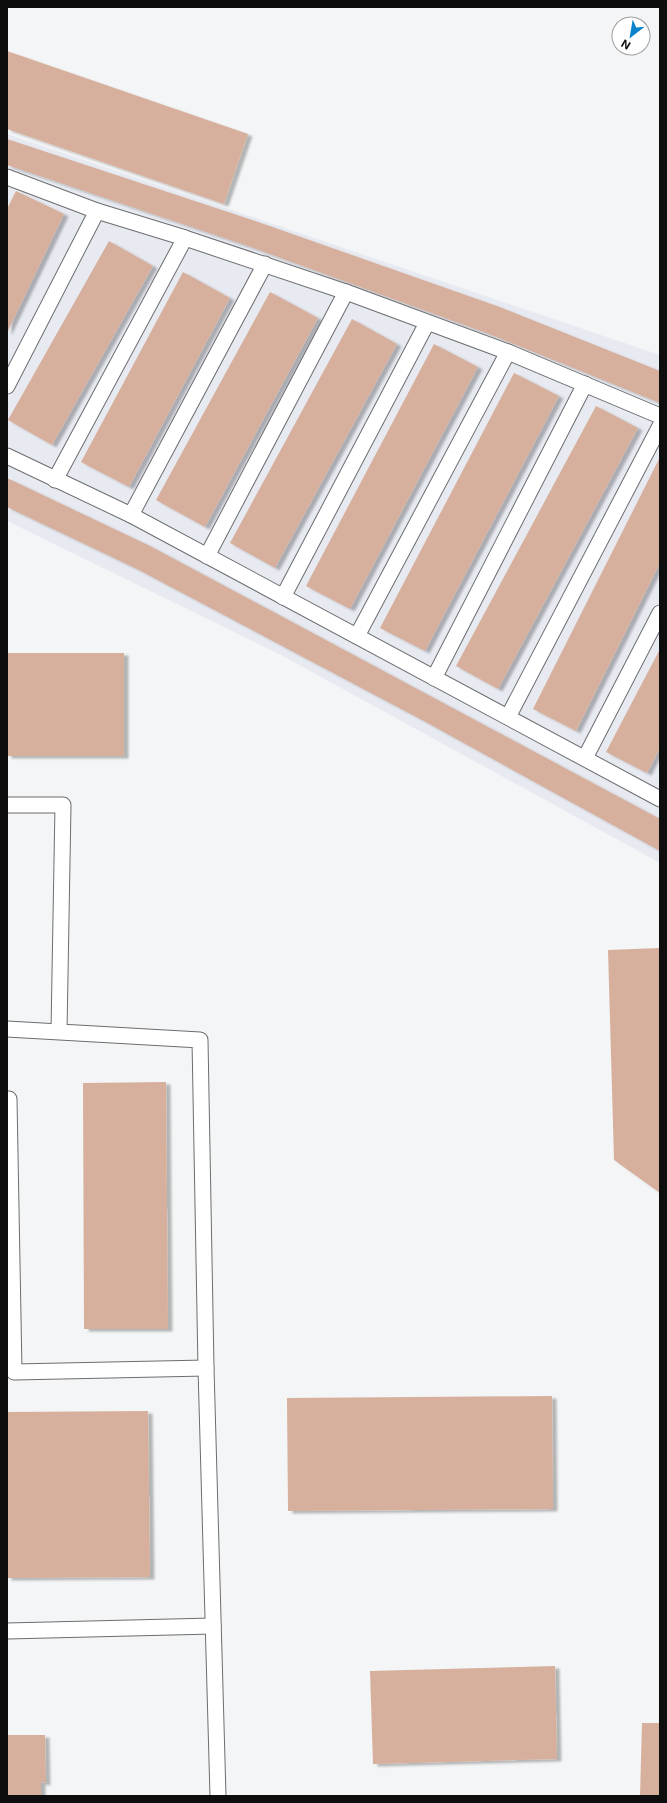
<svg xmlns="http://www.w3.org/2000/svg" width="667" height="1803" viewBox="0 0 667 1803" font-family="Inter,sans-serif">
  <defs>
    <filter id="shadow"><feDropShadow dx="4.5" dy="2.5" stdDeviation="1" flood-color="#0004"/></filter>
  </defs>
  <rect width="100%" height="100%" fill="#f4f5f6"/>
  <polygon fill="#e8eaf2" points="7,134 660,355 660,863 281,655 7,521"/>
  <g fill="#d7b09d" filter="url(#shadow)">
    <polygon points="7,51 248,134 224,204 7,129"/>
    <polygon points="7,139 261,223 497,306 660,371 660,403 489,334 248,246 7,165"/>
    <polygon points="16,191 64,214 7,333 7,209"/>
    <polygon points="109,241 153,266 52,445 8,420"/>
    <polygon points="183,272 230,298 129,487 81,462"/>
    <polygon points="270,292 318,318 205,527 156,500"/>
    <polygon points="352,319 397,344 275,568 230,543"/>
    <polygon points="434,344 478,367 350,609 306,586"/>
    <polygon points="514,373 559,396 425,651 380,628"/>
    <polygon points="596,406 638,428 498,689 456,666"/>
    <polygon points="660,457 660,563 576,731 533,709"/>
    <polygon points="7,478 150,546 660,819 660,851 422,720 137,569 7,507"/>
    <polygon points="660,649 660,748 647,773 606,752"/>
    <rect x="7" y="653" width="117" height="103"/>
    <polygon points="660,948 660,1193 614,1160 608,950"/>
    <polygon points="166,1082 168,1329 84,1329 83,1083"/>
    <polygon points="552,1396 553,1509 288,1511 287,1398"/>
    <polygon points="148,1411 150,1577 7,1578 7,1412"/>
    <polygon points="555,1666 557,1759 373,1764 370,1671"/>
    <polygon points="642,1723 660,1723 660,1796 640,1796"/>
    <polygon points="7,1735 45,1735 46,1783 41,1782 41,1796 7,1796"/>
  </g>
  <g fill="none" stroke-linecap="round" stroke-linejoin="round">
    <g stroke="#6c6d6e" stroke-width="17">
      <g id="service">
        <polyline points="7,177 97,211 185,238 346,292 508,352 660,416"/>
        <polyline points="7,386 97,211"/>
        <polyline points="7,456 131,515 660,799"/>
        <polyline points="55,480 185,238"/>
        <polyline points="131,515 265,264"/>
        <polyline points="207,556 346,292"/>
        <polyline points="283,597 427,323"/>
        <polyline points="357,636 508,352"/>
        <polyline points="434,678 585,384"/>
        <polyline points="508,717 660,426"/>
        <polyline points="585,758 660,613"/>
        <polyline points="7,805 63,805 59,1031"/>
        <polyline points="7,1029 200,1040 206,1368 218,1796"/>
        <polyline points="7,1099 9,1099 14,1372 206,1368"/>
        <polyline points="7,1631 213,1626"/>
      </g>
    </g>
    <use href="#service" stroke="#fff" stroke-width="15"/>
  </g>
  <rect width="667" height="1803" fill="none" stroke="#0d0d0e" stroke-width="16"/>
  <g transform="translate(631 36) rotate(211)"><circle r="19" fill="#ffffff" stroke="#9e9e9f"/>
  <path d="M0-3L7 15L0 10L-7 15Z" fill="#0b82cb"/>
  <text y="-6" font-size="11" font-weight="bold" text-anchor="middle" fill="#0d0d0e">N</text>
  </g>
</svg>
